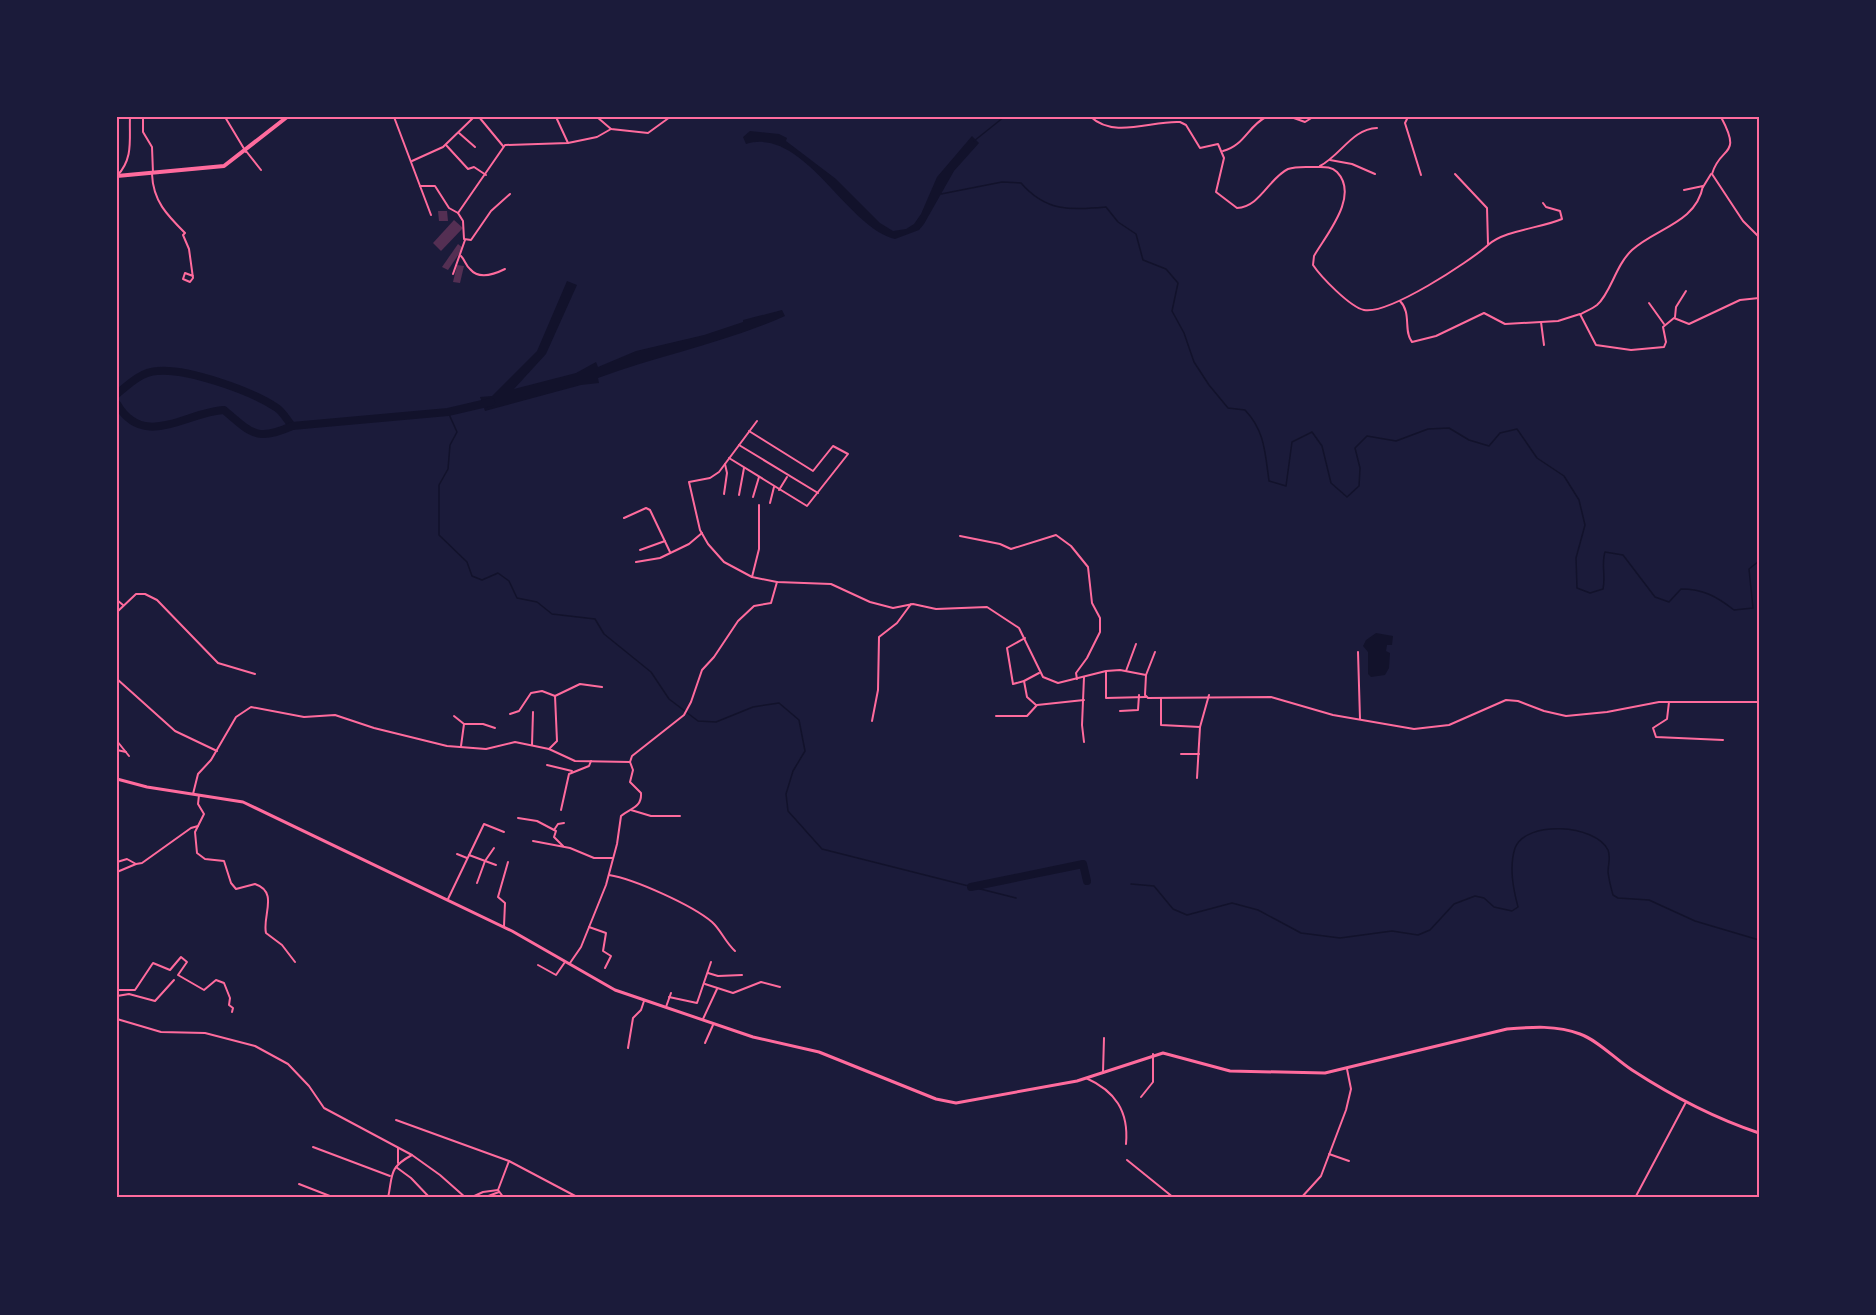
<svg xmlns="http://www.w3.org/2000/svg" width="1876" height="1315" viewBox="0 0 1876 1315" font-family="Merriweather,serif">
  <rect width="100%" height="100%" fill="#1b1b3a"/>
  <g fill="#12122b">
    <path d="M750 131 779 134 787 138 786 141 836 179 880 223 893 231 906 229 914 224 921 214 937 177 972 136 979 143 954 171 924 224 919 230 895 239C845 226 804 126 746 144L743 137Z"/>
    <path d="M567 281 577 285 546 354 514 389 576 373 596 362 598 367 636 351 704 335 743 322V320L782 310 785 316C725 343 660 355 598 378L599 383 581 385 485 411 480 397 492 396 537 351Z"/>
    <polygon points="1376,633 1393,636 1392,645 1387,645 1386,651 1390,653 1389,668 1385,675 1371,677 1368,674 1368,652 1363,646 1366,640"/>
  </g>
  <g fill="none" stroke-linecap="round" stroke-linejoin="round">
    <g stroke="#12122b" stroke-width="1.5">
      <polyline points="974,141 1004,117"/>
      <path d="M941 194 1002 182 1021 183C1046 212 1070 210 1106 207L1118 222 1136 234 1143 260 1166 269 1178 283 1172 311 1184 333 1194 362 1209 385 1228 408 1245 410C1265 431 1265 453 1269 481L1286 486 1292 442 1312 432 1322 446 1331 483 1347 497 1359 486 1360 468 1355 448 1367 436 1396 441 1428 429 1449 428 1469 440 1489 446 1500 433 1517 429 1537 458 1564 476 1579 500 1585 525 1576 558 1577 588 1590 593 1603 589C1606 576 1601 565 1605 552L1623 555 1655 597 1669 602 1681 589C1703 589 1716 596 1734 610L1753 608 1749 569 1759 561"/>
      <polyline points="448,412 457,432 450,445 448,469 439,485 439,535 467,562 472,576 482,580 498,573 509,581 517,598 537,602 552,614 595,619 604,634 651,672 669,699 698,721 716,722 753,707 779,703 799,720 805,751 793,771 786,794 788,811 822,849 1016,898"/>
      <path d="M1131 884 1154 886 1173 909 1187 915 1232 903 1258 910 1301 933 1340 938 1392 931 1418 935 1430 930 1454 904 1475 896 1484 898 1494 907 1512 911 1518 907C1513 888 1509 867 1515 848 1526 820 1595 824 1608 850 1611 857 1608 865 1608 872 1609 880 1611 888 1613 895L1618 898 1649 900 1695 921 1759 940"/>
    </g>
    <g stroke="#12122b" stroke-width="8">
      <path d="M117 394C129 384 141 372 157 371 187 368 252 391 277 408 283 412 287 420 292 426"/>
      <path d="M117 404C144 450 186 412 224 410 251 433 257 442 292 426L448 412 491 402"/>
      <polyline points="971,887 1083,864 1087,881"/>
    </g>
  </g>
  <g fill="#542f53">
    <polygon points="438,211 447,211 448,221 439,221"/>
    <polygon points="454,220 463,228 441,251 433,243"/>
    <polygon points="458,244 463,248 448,270 442,267"/>
    <polygon points="457,265 464,266 460,283 453,282"/>
  </g>
  <g fill="none" stroke-linecap="round" stroke-linejoin="round">
    <g stroke="#ff6b9d" stroke-width="2">
      <polyline points="143,117 143,132 152,147 153,173"/>
      <polyline points="225,117 246,152"/>
      <polyline points="394,117 431,215"/>
      <polyline points="479,117 503,146"/>
      <polyline points="556,117 568,143"/>
      <polyline points="597,117 611,129 648,133 670,117"/>
      <path d="M1091 117C1114 139 1153 120 1180 122L1186 125 1200 148 1218 144 1224 158 1216 192 1237 208C1260 207 1269 178 1288 169 1296 166 1306 167 1315 167 1324 167 1331 166 1337 172 1360 196 1326 235 1314 256L1313 265C1321 277 1350 307 1364 310 1388 315 1469 262 1488 245 1504 230 1542 228 1562 219L1560 211 1546 207 1543 203"/>
      <polyline points="1291,117 1305,122 1313,117"/>
      <polyline points="1408,117 1405,123 1421,175"/>
      <path d="M1721 117C1743 158 1720 145 1712 174L1743 221 1759 237"/>
      <polyline points="459,133 475,147"/>
      <polyline points="446,145 468,169 474,167 486,175"/>
      <polyline points="246,151 261,170"/>
      <path d="M1223 151C1244 146 1248 126 1266 117"/>
      <polyline points="1330,160 1352,164 1375,174"/>
      <polyline points="412,161 443,147 474,117"/>
      <path d="M1320 166C1341 155 1352 129 1377 128"/>
      <path d="M152 174C153 201 167 215 185 233L183 235 189 249 193 278 190 282 183 279 185 273 193 276"/>
      <polyline points="1455,174 1487,208 1488,244"/>
      <path d="M117 176C134 158 129 139 130 117"/>
      <polyline points="420,186 435,186 449,208 458,213 505,145 568,143 597,137 611,129"/>
      <polyline points="1703,187 1711,174"/>
      <polyline points="458,213 463,221 464,239 471,240 491,211 510,194"/>
      <path d="M461 256C465 260 466 266 470 269 479 280 495 274 505 269"/>
      <polyline points="453,274 465,240"/>
      <path d="M1400 301C1412 313 1403 331 1412 342L1436 336 1484 313 1505 324 1558 321 1580 314 1596 345 1631 350 1664 347 1666 342 1663 327 1674 318 1689 324 1740 300 1759 298"/>
      <polyline points="1649,303 1664,324"/>
      <path d="M1581 314C1586 311 1592 309 1597 305 1611 293 1615 266 1632 250 1656 228 1696 223 1703 186L1684 190"/>
      <polyline points="1675,317 1676,307 1686,291"/>
      <polyline points="1541,322 1544,345"/>
      <polyline points="757,421 719,472 710,478 689,482 700,530 708,544 724,562 752,577 777,582 831,584 870,602 893,608 913,604 936,609 987,607 1019,628 1043,677 1058,683 1106,671 1120,670 1146,675 1145,695 1148,698 1271,697 1333,715 1414,729 1449,725 1506,700 1518,701 1544,711 1566,716 1607,712 1659,702 1759,702"/>
      <polyline points="739,445 818,493"/>
      <polyline points="729,458 807,506 848,454 833,446 813,471 749,431"/>
      <polyline points="779,490 787,477"/>
      <polyline points="724,494 727,473 725,464"/>
      <polyline points="739,495 744,468"/>
      <polyline points="753,497 759,477"/>
      <polyline points="770,503 774,487"/>
      <polyline points="624,518 646,508 650,510 670,552"/>
      <polyline points="960,536 1000,544 1011,549 1056,535 1071,546 1088,567 1092,603 1100,618 1100,632 1087,658 1076,673 1077,679"/>
      <polyline points="640,550 665,541"/>
      <polyline points="636,562 660,558 689,544 702,533"/>
      <polyline points="752,577 759,549 759,505"/>
      <polyline points="117,600 123,605"/>
      <polyline points="117,612 136,594 145,594 157,600 218,663 255,674"/>
      <polyline points="1025,638 1007,648 1013,684 1024,681 1039,673"/>
      <polyline points="1358,652 1360,719"/>
      <polyline points="1126,671 1136,644"/>
      <polyline points="1106,672 1106,698 1146,697"/>
      <polyline points="1146,675 1155,652"/>
      <polyline points="1084,677 1082,725 1084,742"/>
      <polyline points="117,679 175,731 217,751"/>
      <polyline points="1024,681 1027,697 1036,705"/>
      <polyline points="555,696 580,684 602,687"/>
      <polyline points="1161,698 1161,725 1200,727"/>
      <polyline points="1669,702 1667,719 1653,728 1656,737 1723,740"/>
      <polyline points="1120,711 1138,710 1139,695"/>
      <polyline points="510,714 519,711 531,693 542,691 555,696"/>
      <polyline points="454,716 464,724"/>
      <polyline points="996,716 1027,716 1037,705 1084,700"/>
      <polyline points="872,721 878,690 879,637 897,623 911,604"/>
      <polyline points="117,741 129,756"/>
      <polyline points="532,745 533,712"/>
      <polyline points="461,746 464,724 483,724 495,728"/>
      <polyline points="549,749 557,741 555,696"/>
      <polyline points="117,750 126,752"/>
      <polyline points="1181,754 1199,754"/>
      <polyline points="630,762 632,756 684,715 691,702 702,670 714,657 738,621 754,606 771,603 777,582"/>
      <polyline points="547,765 572,771"/>
      <polyline points="1197,778 1200,727 1209,695"/>
      <polyline points="193,794 198,774 211,760 236,717 251,707 304,717 335,715 374,728 447,746 486,749 515,742 549,749 575,761 630,762"/>
      <path d="M199 795 198 804 204 814 195 832 197 853 205 859 224 861 231 883 236 889 255 884C279 892 262 916 266 933L282 945 295 962"/>
      <polyline points="561,810 569,774 589,766 591,761"/>
      <polyline points="631,810 651,816 680,816"/>
      <polyline points="518,818 537,821 556,831 554,837 563,846"/>
      <polyline points="554,830 558,824 564,823"/>
      <polyline points="533,841 570,848 594,858 613,858"/>
      <polyline points="457,854 467,858"/>
      <polyline points="469,855 496,865"/>
      <polyline points="117,862 127,859 136,864 142,863 191,828 198,826"/>
      <polyline points="117,872 136,864"/>
      <path d="M609 875C634 879 692 905 712 922 721 930 725 942 735 951"/>
      <polyline points="477,883 485,861 494,848"/>
      <polyline points="448,899 484,824 504,832"/>
      <polyline points="504,926 505,903 498,897 508,862"/>
      <polyline points="589,927 606,933 603,951 611,956 605,968"/>
      <path d="M570 963 581 947 606 885 617 844 621 816C630 808 642 808 641 793L630 782 633 770 630 762"/>
      <polyline points="538,965 556,975 565,962"/>
      <polyline points="708,973 718,976 742,975"/>
      <polyline points="705,984 733,993 761,982 780,987"/>
      <polyline points="117,990 135,990 153,963 170,970 181,957 187,962 178,975 204,990 216,980 224,983 230,998 229,1005 233,1008 232,1012"/>
      <polyline points="117,996 129,994 155,1001 174,980"/>
      <polyline points="669,997 697,1003 711,962"/>
      <polyline points="666,1007 671,993"/>
      <polyline points="117,1019 161,1032 205,1033 255,1046 288,1064 309,1086 324,1108 412,1155 440,1175 466,1198"/>
      <polyline points="703,1019 717,989"/>
      <polyline points="705,1043 713,1025"/>
      <polyline points="628,1048 633,1018 641,1010 644,1001"/>
      <polyline points="1103,1072 1104,1038"/>
      <path d="M1086 1078C1115 1091 1129 1111 1126 1144"/>
      <polyline points="1141,1097 1153,1082 1153,1054"/>
      <polyline points="396,1120 509,1161 579,1198"/>
      <polyline points="313,1147 390,1176"/>
      <polyline points="1329,1154 1349,1161"/>
      <polyline points="1127,1160 1174,1198"/>
      <polyline points="398,1163 398,1148"/>
      <polyline points="396,1167 411,1178 430,1198"/>
      <polyline points="299,1184 335,1198"/>
      <path d="M388 1198C393 1175 388 1168 412 1155"/>
      <polyline points="470,1198 483,1192 498,1190"/>
      <polyline points="483,1198 499,1192"/>
      <polyline points="504,1198 498,1190 509,1161"/>
      <polyline points="1190,1198 1235,1198"/>
      <polyline points="1301,1198 1321,1176 1346,1110 1351,1089 1347,1069"/>
      <polyline points="1635,1198 1686,1102"/>
    </g>
    <path stroke="#ff6b9d" stroke-width="3" d="M117 779 147 787 243 802 512 931 615 990 753 1037 819 1052 936 1099 956 1103 1077 1081 1163 1053 1230 1071 1325 1073 1507 1029C1532 1027 1557 1025 1580 1034 1599 1041 1615 1059 1632 1070 1672 1096 1714 1118 1759 1133"/>
    <polyline stroke="#ff6b9d" stroke-width="4" points="117,176 224,166 287,117"/>
  </g>
  <rect width="1876" height="1315" fill="none" stroke="#1b1b3a" stroke-width="237"/>
  <rect x="118" y="118" width="1640" height="1078" fill="none" stroke="#ff6b9d" stroke-width="2"/>
</svg>
